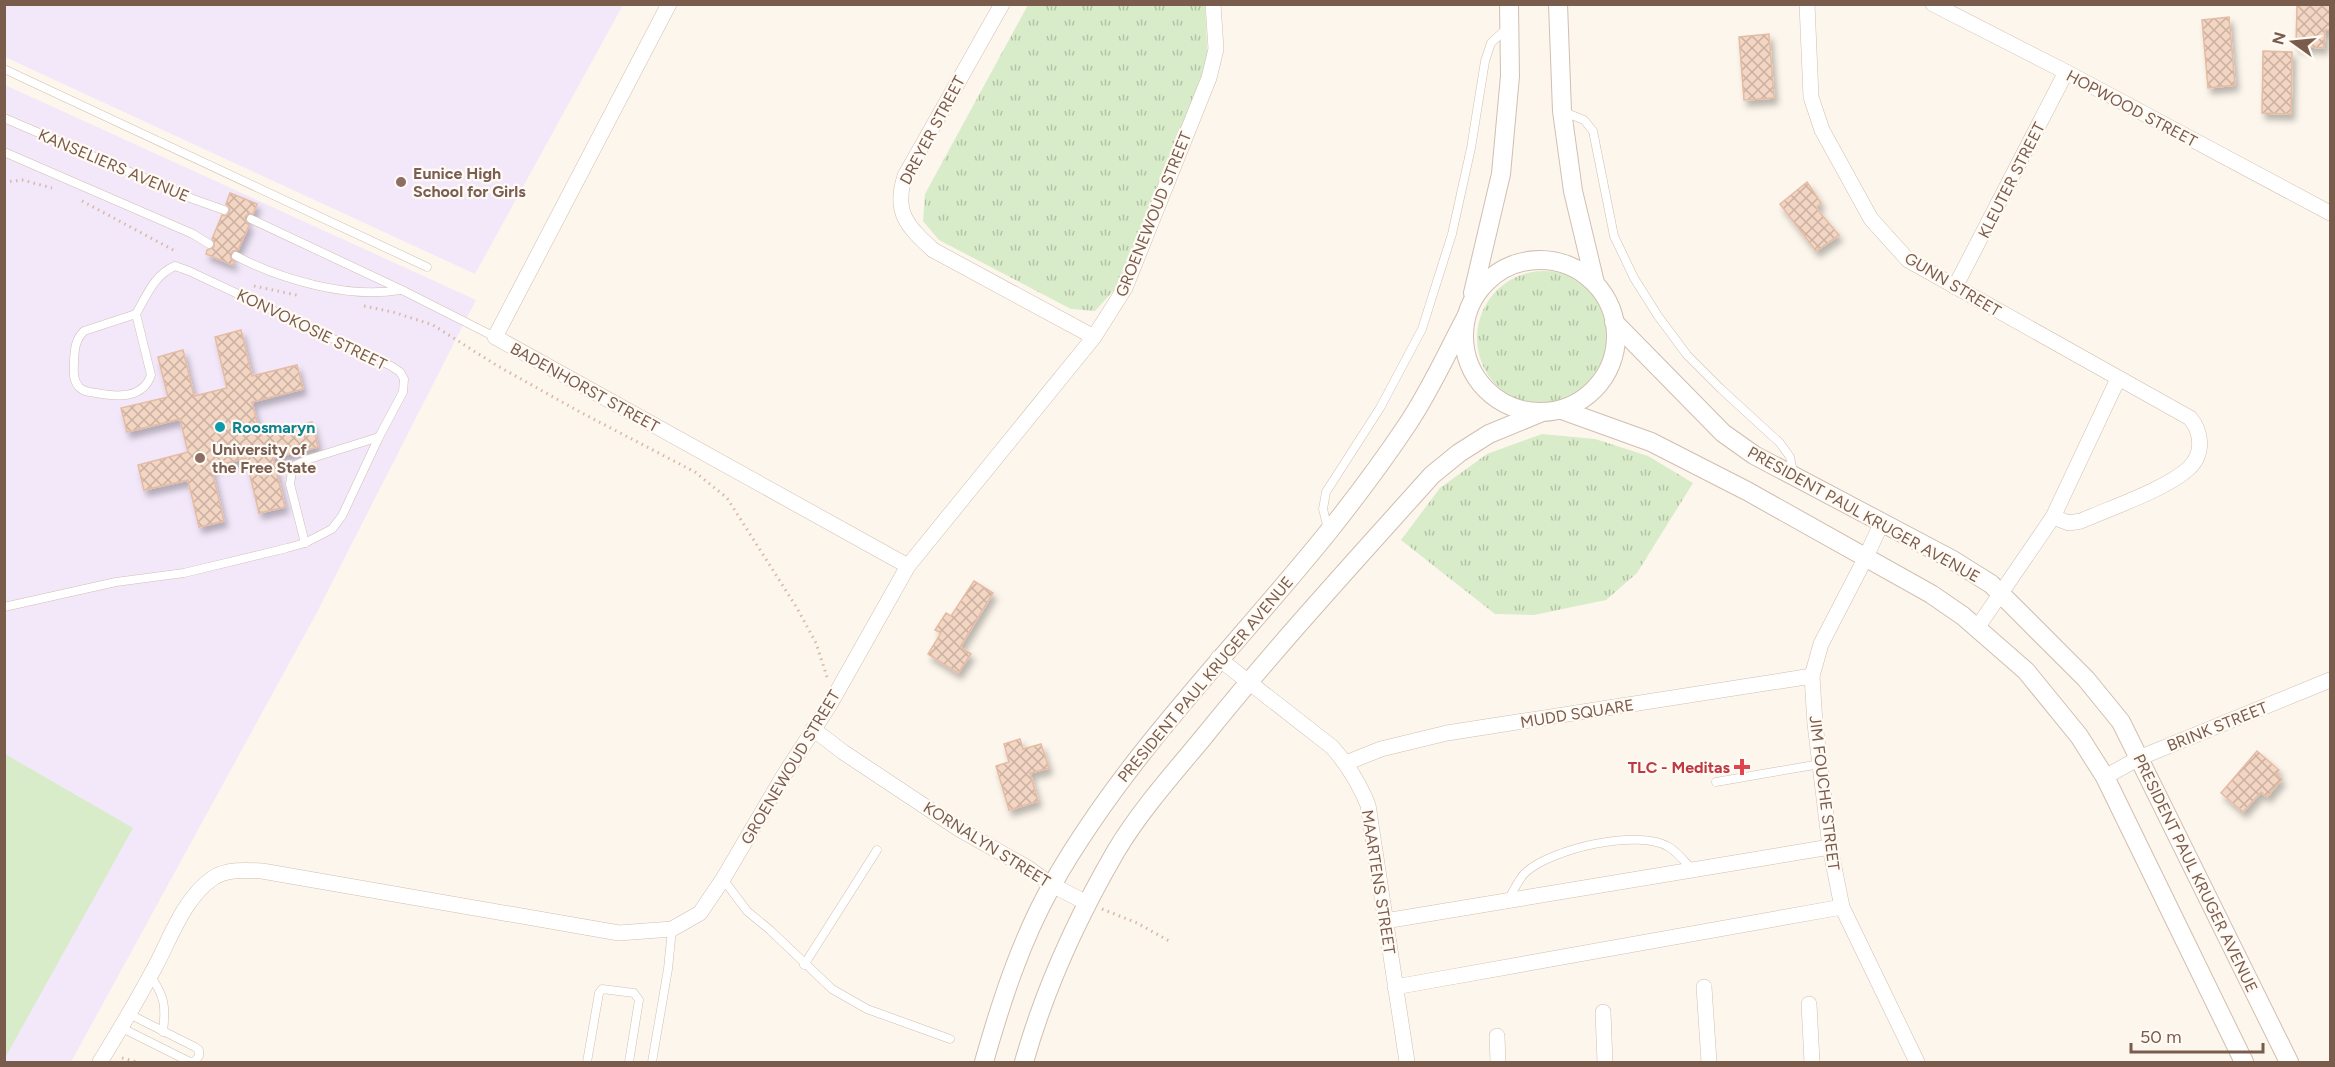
<svg xmlns="http://www.w3.org/2000/svg" width="2335" height="1067" viewBox="0 0 2335 1067" font-family="Figtree,sans-serif">
  <defs>
    <pattern id="grass-tufts" width="24" height="20" patternUnits="userSpaceOnUse" patternTransform="scale(1.5)"><rect width="24" height="20" fill="#d8ecc9"/><path d="M3 7l-1-3M5 7V3M7 7l1-3M15 17l-1-3M17 17v-4M19 17l1-3" fill="none" stroke="#b4c2a5"/></pattern>
    <pattern id="building-cross-hatch" width="8" height="8" patternUnits="userSpaceOnUse" patternTransform="scale(1.5)"><rect width="8" height="8" fill="#f3d5c3"/><path d="M0 0l8 8M0 8l8-8" fill="none" stroke="#cab0a1"/></pattern>
    <filter id="shadow"><feDropShadow dx="3.5" dy="6" stdDeviation="3" flood-color="#0004"/></filter>
  </defs>
  <rect width="100%" height="100%" fill="#fdf6ec"/>
  <g fill="#f3e8fa">
    <polygon points="5,4 623,4 623,5 475,274 5,57"/>
    <polygon points="5,85 476,300 315,616 71,1062 5,1062"/>
  </g>
  <g fill="url(#grass-tufts)">
    <polygon points="1028,5 1205,5 1208,64 1115,289 1095,311 1071,309 939,240 923,221 925,194"/>
    <circle cx="1544" cy="338" r="67"/>
    <polygon points="1542,434 1595,439 1648,456 1693,483 1637,573 1606,600 1534,615 1495,614 1401,540 1440,488 1487,454"/>
  </g>
  <polygon fill="#d8ecc9" points="5,754 133,828 5,1058"/>
  <g fill="url(#building-cross-hatch)" stroke="#e6bba3" stroke-width="1.5" filter="url(#shadow)">
    <polygon points="2297,4 2331,4 2331,30 2325,30 2324,48 2296,46"/>
    <polygon points="2229,17 2235,85 2208,88 2202,20"/>
    <polygon points="1769,34 1774,98 1744,100 1739,37"/>
    <polygon points="2263,51 2292,52 2291,114 2262,113"/>
    <polygon points="1807,182 1821,203 1816,208 1839,235 1816,251 1780,204"/>
    <polygon points="230,193 257,204 253,214 248,214 245,217 246,222 249,225 238,250 233,251 230,254 231,259 234,262 233,265 206,254 207,250 214,247 214,242 212,239 222,215 226,216 229,213 230,208 226,204"/>
    <polygon points="241,330 252,376 297,365 303,389 252,402 260,435 312,422 318,447 273,458 285,507 259,513 246,458 211,467 224,521 199,527 188,480 144,490 138,465 188,452 180,419 127,432 121,408 168,397 158,357 183,350 194,396 227,388 215,337"/>
    <polygon points="974,581 993,593 960,647 971,654 958,673 928,654 941,633 935,630 946,613 951,616"/>
    <polygon points="1020,739 1023,749 1041,744 1049,768 1030,773 1038,801 1009,810 996,766 1009,762 1004,744"/>
    <polygon points="2257,751 2279,770 2276,774 2282,779 2267,797 2261,792 2243,812 2221,793"/>
  </g>
  <g fill="none" stroke-linecap="round" stroke-linejoin="round">
    <g stroke="#d1beb0" stroke-width="9">
      <g id="service">
        <polyline points="4,69 427,267"/>
        <polyline points="1564,112 1584,120 1593,131 1614,236 1634,278 1658,316 1687,355 1721,389 1780,443 1790,457 1793,472"/>
        <polyline points="4,118 193,199 224,210"/>
        <polyline points="4,152 193,234 209,244"/>
        <polyline points="251,219 402,290 495,337"/>
        <path d="M236 256C282 280 349 299 400 290"/>
        <polyline points="1328,529 1323,509 1326,492 1380,408 1422,329 1452,234 1471,148 1485,61 1491,43 1508,27"/>
        <polyline points="305,543 290,484 292,471 296,465 309,459 379,437"/>
        <path d="M4 607 116 582 184 573 287 548 305 543 332 529 342 516 379 437 403 392 404 379 400 372 391 366 189 271 175 266C154 275 147 295 136 314L151 375C143 399 117 397 96 393 89 392 84 392 79 387 72 379 74 370 74 360 75 348 75 340 84 331L136 314"/>
        <polyline points="1716,782 1820,764"/>
        <polyline points="723,879 747,911 770,930 832,989 867,1009 950,1039"/>
        <path d="M1508 900C1513 892 1518 880 1525 873 1550 849 1639 828 1669 847 1677 852 1685 862 1692 869"/>
        <polyline points="804,965 877,850"/>
        <path d="M150 975C165 997 166 1006 163 1032"/>
        <polyline points="120,1027 190,1062 195,1061 199,1056 199,1050 195,1047 129,1014"/>
        <polyline points="587,1062 599,993 602,989 634,993 639,1000 629,1062"/>
        <polyline points="652,1062 668,969 672,929"/>
      </g>
    </g>
    <g stroke="#d1beb0" stroke-width="16">
      <g id="minor">
        <polyline points="669,4 495,337 908,566"/>
        <path d="M1002 4 905 176C893 212 907 226 933 250L1094 337"/>
        <path d="M1807 4 1811 97 1822 130 1871 219 1908 260 2190 418C2202 432 2204 454 2189 468 2167 489 2110 508 2081 521L2069 523 2053 517"/>
        <polyline points="1933,4 2066,72 2330,213"/>
        <polyline points="1955,287 2066,72"/>
        <polyline points="1882,522 1865,559 1821,644 1812,676 1815,724 1830,847 1842,907 1917,1062"/>
        <polyline points="1977,628 2053,517 2118,379"/>
        <path d="M1218 658 1332 747C1348 765 1359 783 1368 805L1407 1062"/>
        <polyline points="813,729 843,752 959,829 1028,868 1052,885 1087,903"/>
        <polyline points="1346,763 1381,749 1447,733 1812,676"/>
        <polyline points="2105,777 2139,758 2330,680"/>
        <polyline points="1385,921 1830,847"/>
        <polyline points="1395,987 1842,907"/>
        <polyline points="1704,987 1709,1062"/>
        <polyline points="1809,1004 1812,1062"/>
        <polyline points="1603,1012 1605,1062"/>
        <polyline points="1497,1036 1498,1062"/>
        <path d="M100 1062C119 1031 138 999 155 967 171 937 184 898 213 878 226 869 246 870 262 871L619 933 672 929 700 913 723 879 784 775 829 706 908 566 1094 337 1125 288 1209 78 1216 49 1213 4"/>
      </g>
    </g>
    <g stroke="#d1beb0" stroke-width="20">
      <g id="tertiary">
        <polyline points="1558,4 1562,111 1573,191 1595,283"/>
        <circle cx="1540" cy="336" r="76"/>
        <polyline points="1473,293 1501,174 1510,76 1509,4"/>
        <polyline points="1614,322 1723,433 1754,455 1951,559 1991,584 2086,679 2121,722 2289,1062"/>
        <polyline points="1562,410 1651,442 1747,491 1931,594 1963,616 2026,671 2079,736 2105,777 2244,1062"/>
        <path d="M984 1062C1001 1002 1021 940 1052 885 1127 753 1235 648 1329 531 1356 497 1383 461 1407 425 1430 391 1447 353 1466 317"/>
        <path d="M1024 1062C1045 988 1077 918 1116 851 1140 811 1172 775 1202 739 1275 648 1354 562 1432 475L1459 453 1489 434 1540 413"/>
      </g>
    </g>
    <g stroke="#d9b8a5" stroke-width="3" stroke-dasharray="1.5 4.5" stroke-linecap="butt">
      <polyline points="4,182 22,180 52,188"/>
      <polyline points="82,201 177,252"/>
      <polyline points="254,286 301,296"/>
      <polyline points="364,306 393,312 433,325 496,365 580,412 695,472 727,498 797,608 816,643 827,677"/>
      <polyline points="1102,909 1137,923 1171,942"/>
      <polyline points="122,1058 137,1062"/>
    </g>
    <use href="#service" stroke="#fff" stroke-width="8"/>
    <use href="#minor" stroke="#fff" stroke-width="15"/>
    <use href="#tertiary" stroke="#fff" stroke-width="18"/>
  </g>
  <g fill="#8d6e63" stroke="#fffaf3" stroke-width="2">
    <circle cx="401" cy="182" r="6"/>
    <circle cx="200" cy="458" r="6"/>
  </g>
  <circle fill="#0f9aa8" stroke="#fffaf3" stroke-width="2" cx="220" cy="427" r="6"/>
  <path fill="#e0444e" stroke="#fffaf3" stroke-width="2" d="M1739 758h6v6h6v6h-6v6h-6v-6h-6v-6h6z"/>
  <g text-anchor="middle" stroke-width="4.5" stroke-linejoin="round" paint-order="stroke">
    <g font-size="16" fill="#7a5c4d" stroke="#fffaf3">
      <text transform="translate(2132 108) rotate(28)" y="6">HOPWOOD STREET</text>
      <text transform="translate(932 130) rotate(-62)" y="6">DREYER STREET</text>
      <text transform="translate(114 165) rotate(23)" y="6">KANSELIERS AVENUE</text>
      <text transform="translate(2011 180) rotate(-63)" y="6">KLEUTER STREET</text>
      <text transform="translate(1153 214) rotate(-68)" y="6">GROENEWOUD STREET</text>
      <text transform="translate(1953 284) rotate(31)" y="6">GUNN STREET</text>
      <text transform="translate(312 329) rotate(26)" y="6">KONVOKOSIE STREET</text>
      <text transform="translate(585 387) rotate(29)" y="6">BADENHORST STREET</text>
      <text transform="translate(1864 514) rotate(29)" y="6">PRESIDENT PAUL KRUGER AVENUE</text>
      <text transform="translate(1205 679) rotate(-50)" y="6">PRESIDENT PAUL KRUGER AVENUE</text>
      <text transform="translate(1577 713) rotate(-9)" y="6">MUDD SQUARE</text>
      <text transform="translate(2217 726) rotate(-22)" y="6">BRINK STREET</text>
      <text transform="translate(790 767) rotate(-59)" y="6">GROENEWOUD STREET</text>
      <text transform="translate(1825 793) rotate(83)" y="6">JIM FOUCHE STREET</text>
      <text transform="translate(987 844) rotate(32)" y="6">KORNALYN STREET</text>
      <text transform="translate(2196 873) rotate(64)" y="6">PRESIDENT PAUL KRUGER AVENUE</text>
      <text transform="translate(1379 882) rotate(81)" y="6">MAARTENS STREET</text>
    </g>
    <g font-size="16" font-weight="bold" fill="#785e54" stroke="#fffaf3" text-anchor="start">
      <text x="413" y="179">Eunice High<tspan x="413" dy="18">School for Girls</tspan></text>
      <text x="212" y="455">University of<tspan x="212" dy="18">the Free State</tspan></text>
    </g>
    <g font-size="16" font-weight="bold" fill="#0d838f" stroke="#fffaf3" text-anchor="start">
      <text x="232" y="433">Roosmaryn</text>
    </g>
    <g font-size="16" font-weight="bold" fill="#be3a42" stroke="#fffaf3" text-anchor="end">
      <text x="1730" y="773">TLC - Meditas</text>
    </g>
  </g>
  <rect width="2335" height="1067" fill="none" stroke="#7a5c4d" stroke-width="12"/>
  <g transform="translate(2293 42) rotate(285)" stroke="#fffaf3" stroke-width="4.5" paint-order="stroke">
  <path d="M0-4.5L10 22L0 15L-10 22Z" fill="#7a5c4d"/>
  <text y="-9" font-size="16" font-weight="bold" text-anchor="middle" fill="#7a5c4d">N</text>
  </g>
  <path d="M2131 1043v9h132v-9" fill="none" stroke="#7a5c4d" stroke-width="3"/>
  <text x="2140" y="1043" font-size="18" fill="#7a5c4d" stroke="#fffaf3" stroke-width="4.5" paint-order="stroke">50 m</text>
</svg>
